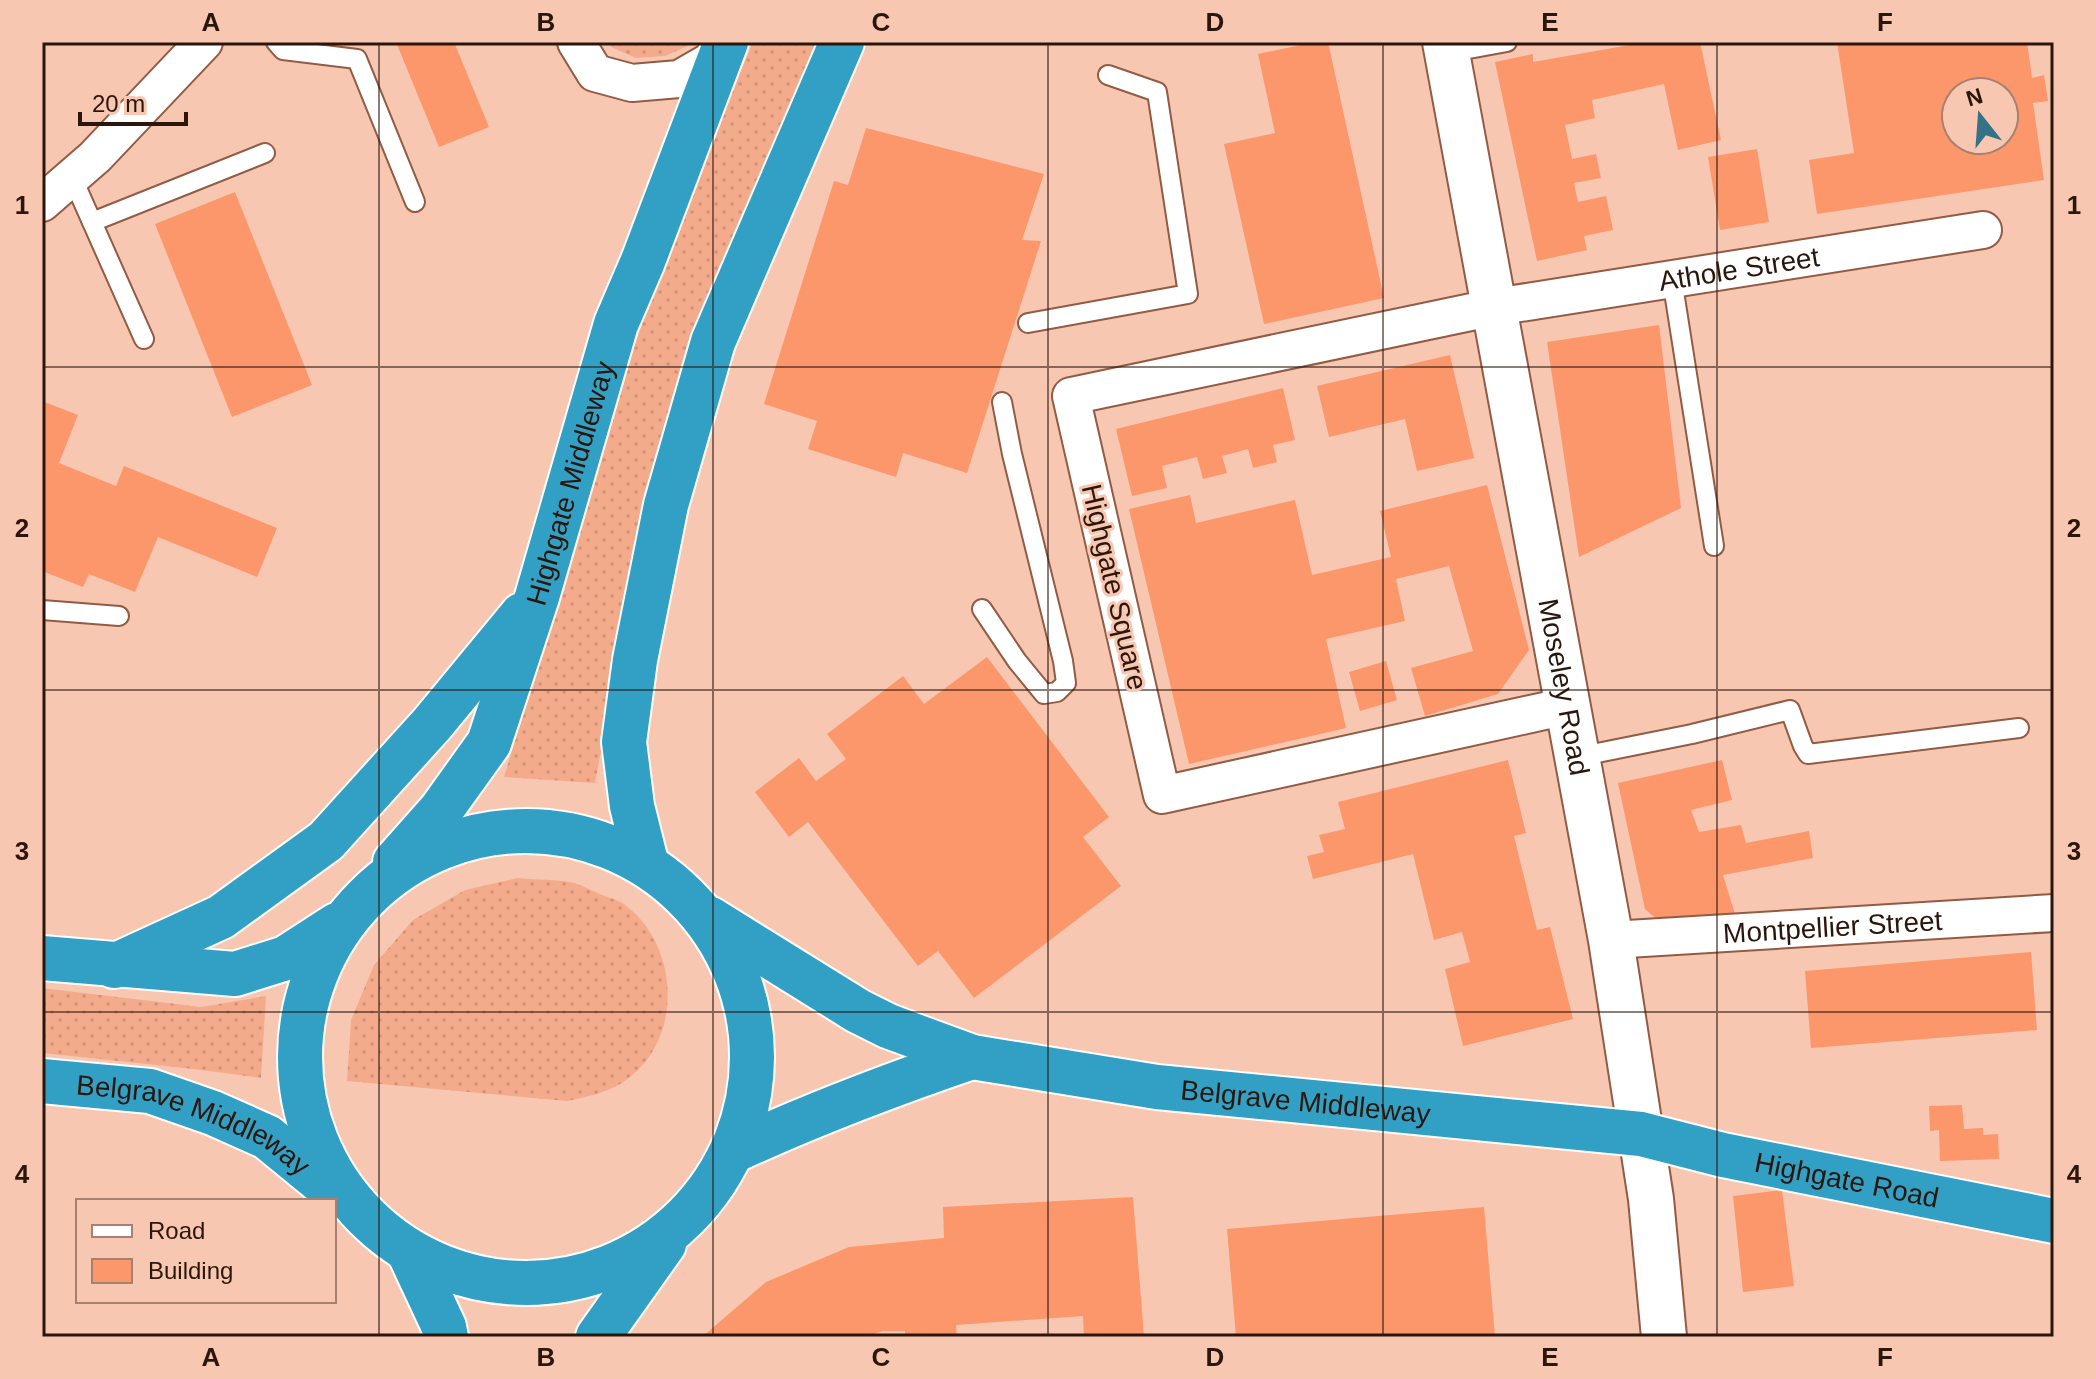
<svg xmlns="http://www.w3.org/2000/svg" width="2096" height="1379" viewBox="0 0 2096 1379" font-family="Arial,sans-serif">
  <defs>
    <pattern id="grass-dots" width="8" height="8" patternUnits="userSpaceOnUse" patternTransform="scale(2)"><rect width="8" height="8" fill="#f4ab8c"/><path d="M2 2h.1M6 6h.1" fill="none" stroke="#d19278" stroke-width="1.8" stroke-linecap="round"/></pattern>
  </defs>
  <rect width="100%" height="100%" fill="#f8c7b2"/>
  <g fill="url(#grass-dots)">
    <polygon points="609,42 697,42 665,56 636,58 611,47"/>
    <polygon points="753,42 822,42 652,483 595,783 504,777 549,629 608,421 681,212"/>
    <path d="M518 878C536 880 557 879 574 883 583 886 593 891 602 895 610 898 619 900 625 905 678 944 684 1035 630 1077 612 1092 590 1096 567 1101L347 1081 351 1020 374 965 413 920 465 890Z"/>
    <polygon points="42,988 201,1007 266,996 261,1078 194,1069 42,1053"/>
  </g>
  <g fill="#fb976b" fill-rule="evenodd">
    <polygon points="396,42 454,42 489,127 439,147"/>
    <polygon points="1316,42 1328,42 1384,298 1264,324 1224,144 1275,133 1258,54"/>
    <polygon points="1647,42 1700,42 1721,140 1678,150 1664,84 1592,100 1595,118 1565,125 1572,159 1596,154 1601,178 1574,183 1578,202 1606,196 1613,230 1584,236 1587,250 1537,261 1495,62 1533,54 1533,62"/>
    <path d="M1837 42H2027L2032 78 2044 75 2048 101 2033 103 2044 180 1817 214 1809 160 1854 153ZM1956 92H2004V140H1956Z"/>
    <polygon points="866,128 1044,174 1022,240 1041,241 967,473 903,453 896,477 808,449 817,421 764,404 834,181 848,185"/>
    <polygon points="1757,149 1769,222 1720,230 1708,157"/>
    <polygon points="235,192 312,385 232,417 155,224"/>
    <polygon points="1659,325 1681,508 1579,557 1547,342"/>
    <polygon points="1450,355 1474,458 1417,471 1405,419 1329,437 1317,386"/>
    <polygon points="1283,388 1295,440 1273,445 1277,462 1253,468 1248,449 1222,456 1227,473 1203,479 1197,457 1162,466 1167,488 1132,496 1116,429"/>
    <polygon points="42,401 78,415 59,463 116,486 124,466 277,528 257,577 158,537 135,592 89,574 83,587 42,571"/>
    <polygon points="1487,485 1529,650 1498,694 1425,716 1411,668 1473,651 1449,566 1396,579 1405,621 1326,639 1346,728 1189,764 1129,509 1190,495 1196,523 1295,500 1312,575 1391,557 1380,511"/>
    <polygon points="987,657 1109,817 1083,837 1121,886 974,998 938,951 918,966 808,822 789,837 755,792 799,758 816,781 846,759 827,734 903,676 924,704"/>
    <polygon points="1386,661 1397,700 1360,711 1349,672"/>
    <polygon points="1508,760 1526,833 1514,836 1537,930 1550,927 1573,1019 1463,1046 1445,969 1470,962 1462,932 1434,940 1413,854 1313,879 1307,856 1324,852 1319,835 1345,829 1338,802"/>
    <polygon points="1722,760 1732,800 1691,810 1699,832 1741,825 1746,843 1809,831 1813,858 1723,875 1735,914 1660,922 1645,909 1618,783"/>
    <polygon points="2031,952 2037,1030 1811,1048 1805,971"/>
    <polygon points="1962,1105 1964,1129 1983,1128 1983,1135 1998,1134 1999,1159 1940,1161 1939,1130 1930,1131 1929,1106"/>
    <polygon points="1782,1190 1794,1286 1743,1292 1733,1196"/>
    <polygon points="1133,1197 1144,1337 1084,1337 1083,1316 956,1325 957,1337 905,1337 905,1331 883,1331 865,1337 702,1337 766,1282 849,1247 944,1238 943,1207"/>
    <polygon points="1484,1207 1495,1337 1236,1337 1227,1229"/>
  </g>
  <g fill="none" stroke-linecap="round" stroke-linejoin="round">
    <g stroke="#915b44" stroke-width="22">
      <g id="lane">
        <polyline points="276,42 283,50 357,59 415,202"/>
        <polyline points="1447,53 1507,42"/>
        <polyline points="72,177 144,339"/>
        <polyline points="92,222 265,153"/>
        <polyline points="1672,279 1714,546"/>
        <polyline points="1028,323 1188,294 1157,92 1108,75"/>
        <polyline points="982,609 1017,661 1044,694 1057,692 1066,683 1063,661 1012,454 1002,402"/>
        <polyline points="42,610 119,616"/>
        <polyline points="1577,757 1692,734 1790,710 1803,746 1808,754 2019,728"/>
      </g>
    </g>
    <g stroke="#915b44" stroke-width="40">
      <g id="street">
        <polyline points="576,42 595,73 632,83 679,79 719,56"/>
        <polyline points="42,203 95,157 204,42"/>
        <path id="s1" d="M1567 706 1162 795 1071 396 1495 307 1983 230"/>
        <path id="s2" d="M1611 940 2054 913"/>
      </g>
    </g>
    <g stroke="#915b44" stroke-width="48">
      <g id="secondary">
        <path id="s3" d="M1445 42 1611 940 1651 1199 1664 1337"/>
      </g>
    </g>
    <g stroke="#fff" stroke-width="48">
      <g id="highway">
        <circle cx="526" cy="1057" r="226"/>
        <path id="s4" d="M395 862 441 810 489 743 537 597 616 324 643 261 726 42"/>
        <polyline points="646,862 632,806 624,742 635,660 666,505 713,342 842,42"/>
        <path id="s5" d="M710 919 858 1011 888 1026 972 1057 1157 1087 1641 1134 1723 1155 2054 1221"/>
        <polyline points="42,958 235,974 286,958 337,925"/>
        <polyline points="114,966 221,917 326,841 432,724 522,615"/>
        <path id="s6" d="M42 1081 150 1091 213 1113 267 1137 333 1191"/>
        <path d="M733 1151C811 1115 890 1085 972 1057"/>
        <polyline points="409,1252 444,1327 446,1337"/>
        <polyline points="598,1337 664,1244"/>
      </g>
    </g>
    <use href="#lane" stroke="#fff" stroke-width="18"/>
    <use href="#street" stroke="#fff" stroke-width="36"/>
    <use href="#secondary" stroke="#fff" stroke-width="44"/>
    <use href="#highway" stroke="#32a0c4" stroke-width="44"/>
  </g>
  <path fill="none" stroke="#2b160c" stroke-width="2" stroke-opacity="0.55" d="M379 42V1337M713 42V1337M1048 42V1337M1383 42V1337M1717 42V1337M42 367H2054M42 690H2054M42 1012H2054"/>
  <g text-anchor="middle" stroke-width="6" stroke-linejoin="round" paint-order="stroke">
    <g font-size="28" fill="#2b160c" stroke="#f8c7b2">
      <text dy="10" stroke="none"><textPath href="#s1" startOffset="1504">Athole Street</textPath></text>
      <text dy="10" stroke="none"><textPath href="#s4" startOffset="424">Highgate Middleway</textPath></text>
      <text transform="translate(1115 587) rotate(77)" y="10">Highgate Square</text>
      <text dy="10" stroke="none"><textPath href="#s3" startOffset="656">Moseley Road</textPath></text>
      <text dy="10" stroke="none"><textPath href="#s2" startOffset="222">Montpellier Street</textPath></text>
      <text dy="10" stroke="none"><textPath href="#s5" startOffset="634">Belgrave Middleway</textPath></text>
      <text dy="10" stroke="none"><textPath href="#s6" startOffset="160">Belgrave Middleway</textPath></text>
      <text dy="10" stroke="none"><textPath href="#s5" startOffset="1182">Highgate Road</textPath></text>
    </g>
  </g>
  <rect width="2096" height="1379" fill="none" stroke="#f8c7b2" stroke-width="88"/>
  <rect x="76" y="1199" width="260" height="104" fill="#f8c7b2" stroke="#a68070" stroke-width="2"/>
  <rect x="92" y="1225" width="40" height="12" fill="#ffffff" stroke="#a68070" stroke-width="2"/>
  <text x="148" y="1239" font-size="24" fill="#2b160c">Road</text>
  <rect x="92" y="1259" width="40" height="24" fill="#fb976b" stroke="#a68070" stroke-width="2"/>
  <text x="148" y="1279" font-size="24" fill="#2b160c">Building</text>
  <g transform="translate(1980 116) rotate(343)"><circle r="38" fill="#f8c7b2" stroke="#a68070" stroke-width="2"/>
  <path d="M0-6L14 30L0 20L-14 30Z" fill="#347288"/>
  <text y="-12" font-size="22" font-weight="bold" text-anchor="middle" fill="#2b160c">N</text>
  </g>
  <path d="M80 112v12h106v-12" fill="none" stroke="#2b160c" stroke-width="4"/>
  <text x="92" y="112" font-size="24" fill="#2b160c" stroke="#f8c7b2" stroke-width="6" paint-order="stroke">20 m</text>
  <rect x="44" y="44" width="2008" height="1291" fill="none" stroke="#2b160c" stroke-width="3"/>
  <g font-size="26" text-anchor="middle" font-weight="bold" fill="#2b160c">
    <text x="211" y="31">A</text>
    <text x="546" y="31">B</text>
    <text x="881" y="31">C</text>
    <text x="1215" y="31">D</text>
    <text x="1550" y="31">E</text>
    <text x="1885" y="31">F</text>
    <text x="22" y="214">1</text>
    <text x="2074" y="214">1</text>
    <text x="22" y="537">2</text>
    <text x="2074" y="537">2</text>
    <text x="22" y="860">3</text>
    <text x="2074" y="860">3</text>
    <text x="22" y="1183">4</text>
    <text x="2074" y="1183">4</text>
    <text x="211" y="1366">A</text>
    <text x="546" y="1366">B</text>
    <text x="881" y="1366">C</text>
    <text x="1215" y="1366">D</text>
    <text x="1550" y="1366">E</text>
    <text x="1885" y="1366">F</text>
  </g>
</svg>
